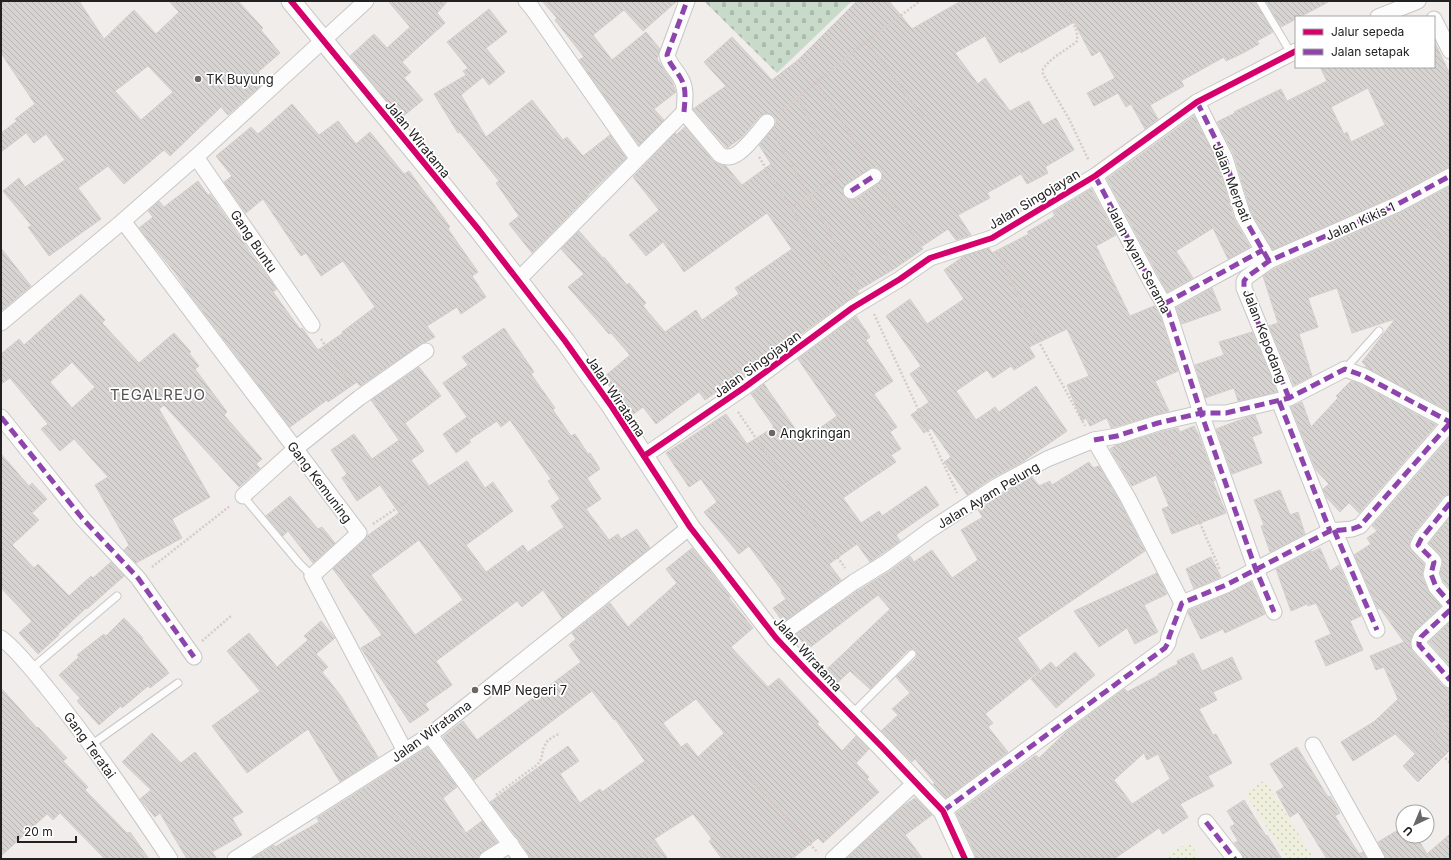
<svg xmlns="http://www.w3.org/2000/svg" width="1451" height="860" viewBox="0 0 1451 860" font-family="Inter,sans-serif">
  <defs>
    <pattern id="farmland-dots" width="8" height="8" patternUnits="userSpaceOnUse"><rect width="8" height="8" fill="#eeefdd"/><path d="M2 2h.1M6 6h.1" fill="none" stroke="#cccdbd" stroke-width="1.8" stroke-linecap="round"/></pattern>
    <pattern id="cemetery-stones" width="16" height="16" patternUnits="userSpaceOnUse"><rect width="16" height="16" fill="#c8dac9"/><path d="M2 7V4a2 2 0 0 1 4 0v3zM10 15v-3a2 2 0 0 1 4 0v3z" fill="#acbbac"/></pattern>
    <pattern id="building-back-hatch" width="6" height="6" patternUnits="userSpaceOnUse"><rect width="6" height="6" fill="#d6d3d1"/><path d="M-1 5l2 2M0 0l6 6M5-1l2 2" fill="none" stroke="#b7b5b3"/></pattern>
  </defs>
  <rect width="100%" height="100%" fill="#f0edea"/>
  <g fill="url(#farmland-dots)">
    <polygon points="1265,780 1314,859 1287,859 1245,793"/>
    <polygon points="1189,842 1200,859 1162,859"/>
  </g>
  <polygon fill="url(#cemetery-stones)" points="704,1 852,1 777,73"/>
  <g fill="url(#building-back-hatch)" stroke="#d3cfcb" fill-rule="evenodd">
    <path d="M1 1H79L104 39 134 10 156 34 179 12 169 1H238L263 28 261 30 280 53 258 72 266 81 228 115 221 107 170 156 164 150 124 184 108 166 78 188 101 219 49 256 28 227 32 226 3 191 19 178 25 187 65 160 46 134 34 143 26 133 1 152V133L17 121 15 119 35 104 1 53ZM148 66 173 92 141 120 115 91Z"/>
    <polygon points="388,1 448,1 437,13 445,23 402,62 411,72 404,78 423,100 401,118 350,56 374,34 387,48 410,27"/>
    <polygon points="542,1 677,1 643,31 624,10 593,35 612,60 646,32 660,49 657,59 672,82 676,92 654,109 664,120 639,145 579,60 584,57 555,20 557,18"/>
    <path d="M857 1H889L912 29 961 1H1255L1273 32 1257 41 1259 44 1243 53 1226 61 1224 57 1181 81 1184 86 1150 105 1158 119 1145 129 1131 104 1126 107 1118 93 1094 106 1087 93 1115 78 1100 51 1092 56 1074 22 1021 53 1020 51 1000 63 985 36 955 53 978 84 985 78 1010 111 1029 101 1043 125 1056 118 1074 150 1045 167 1048 173 1027 184 1021 174 987 193 990 198 958 215 971 235 956 240 948 229 921 247 923 249 894 269 857 291 859 293 847 301 787 344 786 342 751 365 754 369 741 379 739 376 705 400 699 392 656 424 643 407 631 416 604 377 630 355 611 333 609 334 568 287 584 274 561 249 579 231 603 258 604 257 627 285 629 283 646 303 643 306 665 332 696 310 702 320 739 294 735 288 792 249 767 213 684 272 663 242 646 256 629 235 659 210 633 177 675 133 676 135 685 127 713 161 718 164 726 166 742 185 771 164 759 145 776 124V119L773 115 768 113 760 116 741 138 727 148 693 109 726 86 704 62 732 37 772 80 798 60ZM873 167 878 168 882 171V180L879 183 856 199H847L844 196 842 191 846 184Z"/>
    <polygon points="1266,1 1330,1 1300,17 1296,17 1296,19 1281,27"/>
    <polygon points="489,9 507,32 486,48 505,72 489,85 483,77 461,95 486,137 532,100 563,140 567,137 583,156 610,135 626,158 588,195 588,196 532,253 509,224 519,216 496,183 499,181 460,132 458,133 434,94 466,75 463,71 468,68 447,42"/>
    <path d="M1434 41 1450 74V167L1446 168 1394 196 1273 250 1251 212 1234 155 1217 122 1235 113 1234 112 1281 89 1287 101 1327 81 1320 67H1434ZM1368 88 1385 125 1351 142 1347 132 1344 134 1331 107Z"/>
    <polygon points="292,104 319,135 338,121 356,144 370,132 404,174 409,171 437,209 450,227 448,229 478,272 472,276 486,297 461,314 457,307 427,326 435,337 426,342 421,344 360,386 357,382 328,402 327,400 290,427 186,289 176,274 139,228 153,217 148,211 159,201 164,207 198,181 208,195 210,194 248,249 248,250 277,289 273,292 300,329 302,328 318,350 343,333 342,332 375,307 343,261 321,276 306,253 301,256 263,199 246,213 224,182 232,176 216,156 251,127 258,134"/>
    <polygon points="1194,116 1217,161 1234,219 1250,247 1228,259 1213,228 1176,251 1193,278 1167,292 1107,179"/>
    <polygon points="1450,186 1450,412 1365,367 1366,366 1362,362 1395,319 1352,333 1337,288 1308,298 1318,327 1299,334 1312,376 1294,385 1269,326 1278,323 1263,276 1274,269 1402,212"/>
    <polygon points="1091,189 1116,235 1096,246 1130,316 1154,306 1160,315 1178,371 1155,381 1169,411 1111,428 1107,418 1090,426 1086,418 1082,421 1067,385 1089,376 1067,329 1029,347 1035,357 1014,370 1011,366 993,378 987,370 956,391 976,420 995,407 999,412 1036,386 1067,431 1022,462 992,478 967,495 944,462 951,457 931,428 924,433 911,415 929,402 910,374 921,366 886,316 910,299 927,324 964,299 944,270 964,256 989,248 992,253 1029,234 1027,232 1055,216 1053,212"/>
    <polygon points="1,248 31,286 1,311"/>
    <polygon points="1212,288 1221,310 1182,324 1176,308"/>
    <path d="M81 294 105 320 102 323 139 363 174 333 191 352 189 353 199 366 195 369 227 412 224 415 262 459 256 464 260 468 239 487 164 405 159 409 210 497 172 519 182 538 136 563 124 550 129 545 95 485 108 477 74 439 60 451 41 429 48 424 10 378 1 384V354L19 339 24 345ZM72 362 95 387 72 408 50 382Z"/>
    <polygon points="856,316 870,337 866,340 893,381 874,394 897,427 890,432 901,449 891,455 896,462 843,498 861,523 879,511 882,516 926,486 939,505 896,535 900,541 870,562 857,544 829,564 841,580 783,622 773,608 786,599 781,592 782,591 749,546 739,554 704,512 717,502 701,479 689,487 666,453 726,414 747,444 774,427 751,394 764,384 803,440 837,416 798,359"/>
    <path d="M504 328 534 372 531 374 555 408 553 410 571 436 575 434 588 454 590 453 600 469 587 478 601 499 586 509 609 540 618 534 621 539 637 529 650 548 611 579 599 587V588L562 618 543 590 522 607 517 601 436 661 452 685 425 704 429 710 410 723 361 648 382 635 333 569 367 536 399 513 380 485 357 501 342 478 347 474 331 450 354 434 372 459 399 440 371 400 419 367 441 396 405 423 424 451 411 460 429 486 467 461 485 488 493 482 513 511 466 545 486 572 523 545 528 552 564 527 551 506 560 499 548 481 551 479 510 420 501 427 497 421 469 440 471 442 456 453 443 434 467 417 443 383 468 365 462 357ZM419 540 463 600 415 635 371 575Z"/>
    <polygon points="1252,332 1277,392 1238,401 1234,388 1205,398 1195,365 1224,355 1219,342"/>
    <polygon points="1351,381 1360,384 1436,425 1359,513 1349,503 1340,512 1327,498 1323,489 1329,484 1316,470 1291,407 1302,402 1311,427 1338,398 1336,396"/>
    <polygon points="1255,415 1262,433 1252,437 1262,463 1232,474 1216,429 1245,418"/>
    <polygon points="1194,426 1199,436 1215,480 1213,482 1226,513 1172,534 1162,509 1169,506 1156,475 1132,486 1110,449 1116,445 1160,432 1178,428 1180,432"/>
    <polygon points="1450,437 1450,494 1443,497 1414,533 1410,541 1409,546 1412,551 1424,564 1422,577 1428,590 1441,606 1415,631 1411,639 1410,646 1412,651 1443,686 1450,689 1450,750 1418,782 1403,766 1415,754 1395,734 1353,761 1341,742 1375,721 1398,699 1384,667 1376,670 1370,656 1404,642 1380,608 1378,609 1354,555 1371,544 1367,538 1377,531 1372,526"/>
    <polygon points="1,454 29,486 32,483 47,499 32,513 39,520 12,545 34,568 38,564 69,596 91,576 93,578 111,562 124,576 87,609 86,608 58,634 59,635 38,654 19,633 32,621 1,588"/>
    <polygon points="1089,462 1093,468 1099,466 1120,502 1145,551 1017,638 1040,670 985,714 993,723 988,727 1008,752 946,798 933,784 935,783 915,759 912,762 881,731 898,715 892,709 910,693 896,677 916,658 917,655 916,651 913,649 908,650 870,689 850,671 836,684 824,672 890,609 878,595 808,649 796,634 859,590 890,571 910,556 914,562 932,550 952,578 978,560 961,530 983,517 978,510 1002,494 1032,477 1039,486 1050,481 1052,485"/>
    <polygon points="1280,490 1290,515 1298,512 1305,534 1270,552 1261,526 1264,525 1254,500"/>
    <polygon points="290,496 318,529 322,527 335,543 313,563 288,531 283,536 266,516"/>
    <polygon points="1450,517 1450,589 1444,582 1440,573 1443,564 1442,558 1429,543"/>
    <path d="M692 548 730 597 729 598 753 628 731 647 768 687 779 678 819 722 817 724 842 751 856 736 869 749 856 763 869 777 867 779 879 792 823 843 818 838 792 859H722L709 841 712 839 693 814 654 839 668 859H530L528 854 518 839 490 802 568 746 579 761 560 774 580 803 600 789 602 792 645 761 615 719 614 720 592 691 474 780 443 737 463 721 477 740 581 662 569 645 576 639 572 633 610 603 628 627 677 583 666 569ZM696 699 724 733 698 757 687 743 681 747 663 723Z"/>
    <polygon points="1320,548 1330,571 1339,565 1361,616 1350,621 1363,650 1326,666 1315,641 1331,634 1316,603 1308,606 1307,604 1291,611 1276,569 1311,551 1312,552"/>
    <polygon points="1211,557 1221,577 1194,589 1186,569"/>
    <polygon points="1157,573 1167,594 1144,605 1158,632 1135,644 1127,628 1099,647 1074,611"/>
    <polygon points="1251,582 1265,614 1225,633 1223,629 1201,639 1188,613 1189,610 1229,593"/>
    <polygon points="124,618 143,638 142,639 169,673 150,688 148,686 122,708 121,706 99,725 77,701 80,698 59,675 79,657 77,655 104,634 106,636"/>
    <polygon points="321,621 335,638 316,654 328,667 322,672 341,696 378,757 340,782 308,729 247,773 212,726 260,691 227,651 249,633 277,667 308,640 304,636"/>
    <polygon points="1450,622 1450,666 1429,642"/>
    <polygon points="1075,652 1095,675 1056,708 1031,679 1051,662 1056,668"/>
    <path d="M1193 653 1202 671 1232 657 1242 679 1213 692 1217 700 1199 709 1213 735 1216 734 1232 763 1208 776 1214 786 1180 804 1188 817 1163 834 1159 828 1114 859H976L975 854 956 813 1036 755 1039 758 1066 732 1123 690 1125 689 1127 692 1159 675 1158 674 1178 664 1177 661ZM1144 753 1147 760 1158 754 1170 779 1132 804 1114 780Z"/>
    <polygon points="1,688 37,728 38,727 67,758 63,761 88,787 85,790 127,833 130,832 149,859 105,859 60,813 53,820 47,814 1,856"/>
    <polygon points="152,733 181,763 195,752 243,812 232,818 242,835 212,852 217,859 187,859 160,813 155,817 140,799 151,790 122,762"/>
    <polygon points="428,747 457,787 443,798 466,833 482,821 497,842 482,852 479,855 478,859 252,859 274,845 275,847 319,822 317,818"/>
    <polygon points="1297,747 1328,797 1330,796 1340,813 1335,816 1359,854 1363,852 1367,859 1327,859 1298,812 1290,817 1276,792 1284,787 1270,764"/>
    <polygon points="915,798 932,815 905,835 923,859 846,859 902,807"/>
    <polygon points="1244,800 1266,836 1267,835 1282,859 1244,859 1242,853 1234,843 1238,841 1230,827 1235,824 1227,811"/>
    <polygon points="1403,827 1403,836 1416,836 1427,854 1450,834 1450,859 1386,859 1378,842"/>
  </g>
  <g fill="none" stroke-linecap="round" stroke-linejoin="round">
    <g stroke="#c8c7c6" stroke-width="9">
      <g id="service">
        <polyline points="1260,1 1291,53"/>
        <polyline points="1345,369 1379,331"/>
        <polyline points="243,496 299,563 312,576"/>
        <polyline points="31,669 117,596"/>
        <polyline points="851,715 912,654"/>
        <polyline points="91,745 178,683"/>
      </g>
    </g>
    <g stroke="#c8c7c6" stroke-width="17">
      <g id="minor">
        <polyline points="526,1 532,8 637,158"/>
        <polyline points="1378,17 1418,1"/>
        <polyline points="1434,19 1450,51"/>
        <polyline points="1197,102 1225,158 1243,216 1269,261"/>
        <path d="M684 112C685 99 687 88 680 77 676 70 669 64 667 55L687 1"/>
        <polyline points="196,157 312,325"/>
        <polyline points="1095,176 1150,280 1168,311 1201,413 1256,570 1274,612"/>
        <polyline points="851,191 874,176"/>
        <polyline points="123,221 359,533 312,576 405,751"/>
        <path d="M518 280 684 112 720 155C724 157 728 158 733 156 744 152 759 131 767 122"/>
        <polyline points="1164,304 1263,250"/>
        <polyline points="1,323 123,221 196,157 366,1"/>
        <polyline points="1289,398 1244,288 1244,281 1247,277 1269,261 1398,204 1450,176"/>
        <polyline points="1279,401 1330,531"/>
        <polyline points="1,417 82,518 138,578 194,657"/>
        <polyline points="1094,440 1117,436 1158,423 1201,413 1226,413 1289,398 1345,369 1364,376 1450,422"/>
        <polyline points="644,456 745,387 852,308 900,279 930,258 992,238 1095,176 1197,102 1296,51"/>
        <polyline points="243,496 295,449 359,398 426,351"/>
        <polyline points="1450,503 1421,539 1418,545 1433,560 1434,562 1431,574 1436,587 1450,603"/>
        <polyline points="1334,530 1377,630"/>
        <polyline points="1450,610 1421,637 1419,642 1419,645 1450,680"/>
        <path d="M1 638C16 649 35 673 47 688 91 742 131 801 170 859"/>
        <polyline points="776,638 854,582 885,563 930,530 997,486 1047,459 1094,440 1128,498 1182,603"/>
        <polyline points="430,735 521,859"/>
        <polyline points="1313,745 1377,859"/>
        <polyline points="943,811 1165,648 1168,643 1169,637 1182,603 1226,585 1330,531 1352,529 1360,526 1450,423"/>
        <polyline points="1206,822 1235,859"/>
        <polyline points="235,859 430,735 690,527"/>
        <polyline points="487,859 511,844"/>
        <polyline points="833,859 915,783"/>
      </g>
    </g>
    <g stroke="#c8c7c6" stroke-width="21">
      <polyline id="tertiary" points="291,1 479,230 565,341 612,407 690,527 776,638 808,672 883,748 943,811 965,859"/>
    </g>
    <g stroke="#d9cac8" stroke-width="2.5" stroke-dasharray="2 2" stroke-linecap="butt">
      <path d="M1060 1C1067 12 1079 28 1077 41 1066 51 1052 56 1043 69V74L1069 119 1089 161"/>
      <polyline points="867,41 924,119"/>
      <polyline points="817,83 848,131 866,162"/>
      <polyline points="779,113 867,41 920,1"/>
      <polyline points="776,137 859,285"/>
      <polyline points="759,157 844,294"/>
      <polyline points="883,190 920,244"/>
      <polyline points="859,206 892,265"/>
      <polyline points="791,208 839,176 798,99"/>
      <polyline points="1429,228 1450,244"/>
      <polyline points="999,253 1032,329 1085,426"/>
      <polyline points="874,314 957,493"/>
      <polyline points="321,339 350,384"/>
      <polyline points="738,412 845,568"/>
      <polyline points="1164,438 1220,570"/>
      <polyline points="373,524 409,500"/>
      <polyline points="152,567 230,506"/>
      <polyline points="202,641 231,616"/>
      <path d="M1448 696 1446 698C1446 717 1447 729 1429 739L1430 743 1450 763"/>
      <polyline points="729,755 818,853"/>
      <path d="M496 795 537 765C545 756 540 754 545 745 547 739 556 736 560 733"/>
      <polyline points="396,815 424,859"/>
      <polyline points="632,859 657,842"/>
    </g>
    <use href="#service" stroke="#fdfcfc" stroke-width="7"/>
    <use href="#minor" stroke="#fdfcfc" stroke-width="15"/>
    <use href="#tertiary" stroke="#fdfcfc" stroke-width="19"/>
    <g stroke="#8e44ad" stroke-width="5" stroke-dasharray="10 5" stroke-linecap="butt">
      <polyline points="1197,102 1225,158 1243,216 1269,261"/>
      <path d="M684 112C685 99 687 88 680 77 676 70 669 64 667 55L687 1"/>
      <polyline points="1095,176 1150,280 1168,311 1201,413 1256,570 1274,612"/>
      <polyline points="851,191 874,176"/>
      <polyline points="1164,304 1263,250"/>
      <polyline points="1289,398 1244,288 1244,281 1247,277 1269,261 1398,204 1450,176"/>
      <polyline points="1279,401 1330,531"/>
      <polyline points="1,417 82,518 138,578 194,657"/>
      <polyline points="1094,440 1117,436 1158,423 1201,413 1226,413 1289,398 1345,369 1364,376 1450,422"/>
      <polyline points="1450,503 1421,539 1418,545 1433,560 1434,562 1431,574 1436,587 1450,603"/>
      <polyline points="1334,530 1377,630"/>
      <polyline points="1450,610 1421,637 1419,642 1419,645 1450,680"/>
      <polyline points="943,811 1165,648 1168,643 1169,637 1182,603 1226,585 1330,531 1352,529 1360,526 1450,423"/>
      <polyline points="1206,822 1235,859"/>
    </g>
    <g stroke="#fff" stroke-width="8">
      <g id="cycleway">
        <polyline points="291,1 479,230 565,341 612,407 690,527 776,638 808,672 883,748 943,811 965,859"/>
        <polyline points="644,456 745,387 852,308 900,279 930,258 992,238 1095,176 1197,102 1296,51"/>
      </g>
    </g>
    <use href="#cycleway" stroke="#d6006c" stroke-width="6"/>
  </g>
  <g fill="#696867" stroke="#fff" stroke-width="1.5">
    <circle cx="198" cy="79" r="4"/>
    <circle cx="772" cy="433" r="4"/>
    <circle cx="475" cy="690" r="4"/>
  </g>
  <g text-anchor="middle" stroke-width="3.5" stroke-linejoin="round" paint-order="stroke">
    <g font-size="13" fill="#212121" stroke="#fff" text-anchor="start">
      <text x="206" y="84">TK Buyung</text>
      <text x="780" y="438">Angkringan</text>
      <text x="483" y="695">SMP Negeri 7</text>
    </g>
    <g font-size="13" fill="#212121" stroke="#fff">
      <text transform="translate(418 139) rotate(51)" y="5">Jalan Wiratama</text>
      <text transform="translate(1232 182) rotate(69)" y="5">Jalan Merpati</text>
      <text transform="translate(1034 199) rotate(-31)" y="5">Jalan Singojayan</text>
      <text transform="translate(1360 221) rotate(-24)" y="5">Jalan Kikis 1</text>
      <text transform="translate(254 241) rotate(56)" y="5">Gang Buntu</text>
      <text transform="translate(1139 259) rotate(62)" y="5">Jalan Ayam Serama</text>
      <text transform="translate(1265 336) rotate(69)" y="5">Jalan Kepodang</text>
      <text transform="translate(757 364) rotate(-36)" y="5">Jalan Singojayan</text>
      <text transform="translate(616 396) rotate(56)" y="5">Jalan Wiratama</text>
      <text transform="translate(320 482) rotate(53)" y="5">Gang Kemuning</text>
      <text transform="translate(988 495) rotate(-31)" y="5">Jalan Ayam Pelung</text>
      <text transform="translate(808 654) rotate(48)" y="5">Jalan Wiratama</text>
      <text transform="translate(431 731) rotate(-36)" y="5">Jalan Wiratama</text>
      <text transform="translate(90 745) rotate(54)" y="5">Gang Teratai</text>
    </g>
    <g font-size="15" letter-spacing="1" fill="#545454" stroke="#fff">
      <text x="158" y="400">TEGALREJO</text>
    </g>
  </g>
  <rect width="1451" height="860" fill="none" stroke="#212121" stroke-width="4"/>
  <rect x="1295" y="16" width="140" height="52" fill="#ffffff" stroke="#a6a6a6"/>
  <rect x="1303" y="29" width="20" height="6" fill="#d6006c" stroke="#a6a6a6"/>
  <text x="1331" y="36" font-size="12" fill="#212121">Jalur sepeda</text>
  <rect x="1303" y="49" width="20" height="6" fill="#8e44ad" stroke="#a6a6a6"/>
  <text x="1331" y="56" font-size="12" fill="#212121">Jalan setapak</text>
  <g transform="translate(1415 824) rotate(224)"><circle r="19" fill="#ffffff" stroke="#a6a6a6"/>
  <path d="M0-3L7 15L0 10L-7 15Z" fill="#696867"/>
  <text y="-6" font-size="11" font-weight="bold" text-anchor="middle" fill="#212121">U</text>
  </g>
  <path d="M18 836v6h58v-6" fill="none" stroke="#212121" stroke-width="2"/>
  <text x="24" y="836" font-size="12" fill="#212121" stroke="#ffffff" stroke-width="3" paint-order="stroke">20 m</text>
</svg>
